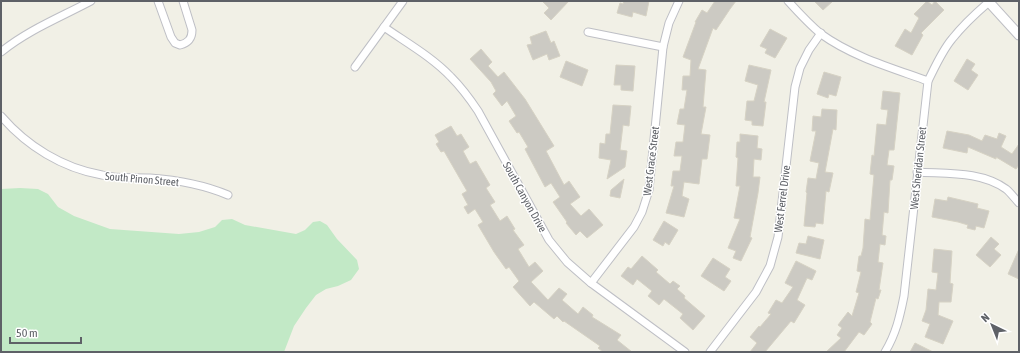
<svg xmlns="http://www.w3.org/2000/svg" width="1020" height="353" viewBox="0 0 1020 353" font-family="'Asap Condensed',sans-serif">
  <rect width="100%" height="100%" fill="#f1f0e6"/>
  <polygon fill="#c2e9c6" points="20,188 38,189 48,194 58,207 74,216 110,229 179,234 199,232 215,227 222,220 232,219 245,225 296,234 305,230 313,222 320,221 327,225 337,239 357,260 359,269 351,280 338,286 326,289 316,295 306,308 294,326 284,352 1,352 1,189"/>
  <g fill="#cccac3" stroke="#d6d2c4">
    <polygon points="542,1 569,1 551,20 544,13 549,8"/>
    <polygon points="624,1 649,1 646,16 633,12 632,17 617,13 620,3 623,4"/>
    <polygon points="715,1 736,1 730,9 716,30 713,28 698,69 706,70 703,107 706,107 701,134 710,135 707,159 702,159 699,184 684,182 682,196 689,199 684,217 666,213 674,186 671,186 673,171 680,171 682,156 674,156 676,142 683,142 685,125 677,124 680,109 684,109 687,90 682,90 683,76 690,76 691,60 683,57 696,22 695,22 702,10 707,13"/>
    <polygon points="814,1 833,1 823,10"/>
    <polygon points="927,1 932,5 935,1 944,10 921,33 923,35 912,55 895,46 905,29 911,33 919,18 914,14"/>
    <polygon points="770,29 787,38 775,58 765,53 767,49 760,46"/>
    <polygon points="546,31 551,43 554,41 560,56 549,60 547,54 533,60 527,45 532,44 530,37"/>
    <polygon points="481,49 492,62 488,66 498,77 504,72 525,99 554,146 546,151 564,185 569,181 580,197 570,204 581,216 589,209 603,225 587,238 580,231 576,235 566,223 567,222 553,202 560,197 551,183 545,187 525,149 528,147 519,132 517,133 509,121 516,116 507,101 502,106 493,94 496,91 491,82 470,59"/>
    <polygon points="967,59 975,64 971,70 978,75 968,90 954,81"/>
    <polygon points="566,61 588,70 582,86 560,77"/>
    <polygon points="616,65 635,66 633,91 621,90 621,85 614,85"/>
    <polygon points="749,65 771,70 764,102 766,102 763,126 752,125 752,121 745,120 747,101 754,101 758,85 745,81"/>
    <polygon points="824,72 841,77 836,96 829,94 828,98 817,94"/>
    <polygon points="883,91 900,93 894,150 889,150 887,165 894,166 892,180 890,180 888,213 884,212 882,235 886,236 885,245 880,244 878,262 883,263 879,290 881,290 878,299 876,298 870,322 872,324 864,335 859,332 844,352 826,352 841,338 837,335 842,328 838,325 848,312 852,316 859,293 856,292 861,272 857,271 859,256 861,256 863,248 865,219 870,220 874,175 870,174 872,155 874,156 877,124 886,125 888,110 881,109"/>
    <polygon points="613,105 631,106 629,126 623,125 620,150 627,151 625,167 607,179 611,160 599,158 600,143 605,144 606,134 610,134"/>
    <polygon points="822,109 837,110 836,130 833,129 825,172 833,173 829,192 826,191 823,224 816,223 815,227 804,226 807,193 806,192 808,178 816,179 819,163 810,161 816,131 812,131 813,116 821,117"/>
    <polygon points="451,126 457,136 461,134 469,147 463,151 470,164 476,161 490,185 486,188 495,202 490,205 500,221 507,216 515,229 513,230 524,245 518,249 529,267 535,262 543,271 531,282 548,300 559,288 567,294 562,300 578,314 583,307 593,315 592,317 621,335 617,340 632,352 603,352 598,348 600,346 564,321 563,322 557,316 554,319 534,302 530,306 513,287 519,281 509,267 506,269 494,252 478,225 483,222 475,209 468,214 464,207 468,205 462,194 467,191 444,151 441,152 436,144 439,142 435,135"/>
    <polygon points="947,131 969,135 982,141 985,135 997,139 999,133 1006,136 1001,147 1012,154 1019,144 1019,165 1016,169 996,157 996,159 968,147 967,153 943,148"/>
    <polygon points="740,134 758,136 757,148 762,149 761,160 754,159 753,177 760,177 758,193 750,237 752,238 741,261 733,258 736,251 728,248 740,219 734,218 740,186 736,186 738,158 736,157 737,142 740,142"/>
    <polygon points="624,179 620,198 610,196 611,190"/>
    <polygon points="948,197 978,204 977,208 989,211 984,228 976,226 975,230 967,228 968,225 958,222 932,217 935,199 947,201"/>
    <polygon points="664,221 678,230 669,245 665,242 663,246 653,240"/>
    <polygon points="808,236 824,240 820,259 796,253 799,243 806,244"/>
    <polygon points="991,237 999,244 994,249 1001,255 990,267 976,255"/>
    <polygon points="934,249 952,251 950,283 953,284 951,302 939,302 938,315 953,321 943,344 925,337 930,324 922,321 926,310 928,289 936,290 938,273 932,272"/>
    <polygon points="1019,249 1019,279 1008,274"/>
    <polygon points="642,256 658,270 656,272 670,284 673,281 680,286 677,289 685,296 684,298 705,316 693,330 680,318 683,314 664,299 659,305 648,296 652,291 637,279 633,285 621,276 628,267 631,269"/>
    <polygon points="713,258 730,269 725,277 731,281 724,291 701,276"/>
    <polygon points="796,261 816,271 812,280 807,278 797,300 805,305 794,323 791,321 765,352 750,352 757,343 750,337 759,326 760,327 771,314 768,313 776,300 782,303 793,287 785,283"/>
    <polygon points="915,343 933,352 910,352"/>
  </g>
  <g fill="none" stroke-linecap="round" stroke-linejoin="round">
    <g stroke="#bebfc5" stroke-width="9">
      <g id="minor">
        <path d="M158 1 171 37 175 43 180 45C188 43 192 39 192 30L183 1"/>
        <path d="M788 1C798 12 809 24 821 34 853 57 892 68 928 81"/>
        <path d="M384 27C407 43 432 57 451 77 461 87 470 99 478 111L549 240 567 262 591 283 685 352"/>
        <polyline points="588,32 663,47"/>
        <path d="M1 52C28 30 61 17 91 1"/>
        <polyline points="355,67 403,1"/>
        <path d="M1 116C27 146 62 168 102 175 118 179 134 177 150 178 178 180 202 184 228 195"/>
        <path d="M917 172C947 174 981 171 1006 189 1011 193 1015 199 1019 203"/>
        <polyline points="591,283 634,227 642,212 649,190 663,47 669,23 679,1"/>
        <polyline points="710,352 756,292 770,266 778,237 795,87 800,68 809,50 821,33"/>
        <path d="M885 352C896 334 900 316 904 296L928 81C935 67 942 51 952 39 963 25 976 13 990 1"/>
      </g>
    </g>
    <g stroke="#bebfc5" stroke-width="11">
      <polyline id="tertiary" points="988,1 1019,35"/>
    </g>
    <use href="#minor" stroke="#fff" stroke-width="7"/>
    <use href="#tertiary" stroke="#fff" stroke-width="9"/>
  </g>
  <g text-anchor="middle" stroke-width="3" stroke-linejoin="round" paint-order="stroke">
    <g font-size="11" fill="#5e6167" stroke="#fff">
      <text transform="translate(651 161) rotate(-83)" y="4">West Grace Street</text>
      <text transform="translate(918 168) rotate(-84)" y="4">West Sheridan Street</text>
      <text transform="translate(142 179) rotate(5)" y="4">South Pinon Street</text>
      <text transform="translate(525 197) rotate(61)" y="4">South Canyon Drive</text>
      <text transform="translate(782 199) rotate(-83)" y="4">West Ferrel Drive</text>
    </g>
  </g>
  <rect width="1020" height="353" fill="none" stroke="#5e6167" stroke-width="4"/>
  <g transform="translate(992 325) rotate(317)" stroke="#ffffff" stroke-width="3" paint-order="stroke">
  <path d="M0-3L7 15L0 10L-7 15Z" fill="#5e6167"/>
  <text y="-6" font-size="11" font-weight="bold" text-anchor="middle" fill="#5e6167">N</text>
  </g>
  <path d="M10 337v6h71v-6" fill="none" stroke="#5e6167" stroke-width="2"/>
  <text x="16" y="337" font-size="12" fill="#5e6167" stroke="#ffffff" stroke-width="3" paint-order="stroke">50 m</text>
</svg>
